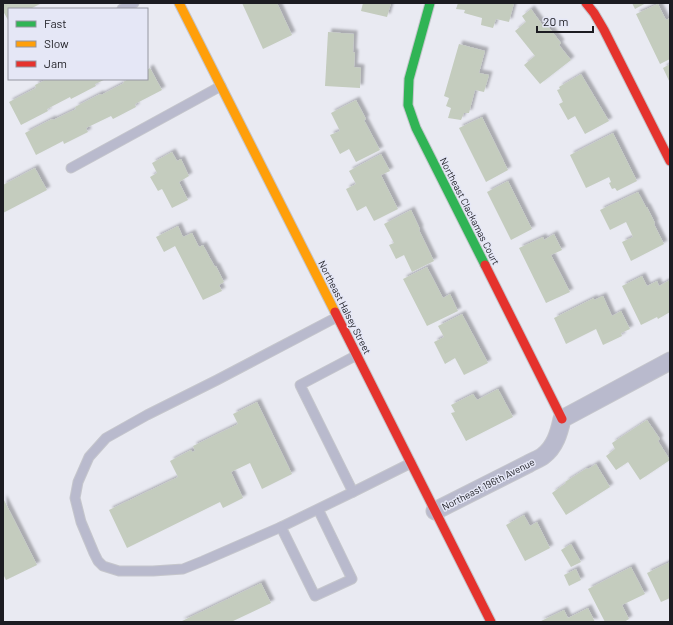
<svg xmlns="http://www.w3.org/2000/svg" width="673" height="625" viewBox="0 0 673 625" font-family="Barlow,sans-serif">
  <defs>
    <filter id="shadow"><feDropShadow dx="3.5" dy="-3.5" stdDeviation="1" flood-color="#0004"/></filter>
  </defs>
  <rect width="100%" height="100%" fill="#e9eaf2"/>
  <g fill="#c4ccbe" filter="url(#shadow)">
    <polygon points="3,3 42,3 30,9 9,9 9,20 8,20 3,11"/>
    <polygon points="242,3 277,3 292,35 263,49"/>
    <polygon points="363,3 391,3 387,17 361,11"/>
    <polygon points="458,3 514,3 509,22 496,19 493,28 481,25 482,18 464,13 465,10 456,9"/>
    <polygon points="632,3 646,3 635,9"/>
    <polygon points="658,4 666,20 670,18 670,59 660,64 636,14"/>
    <polygon points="531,9 544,27 547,25 561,43 559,45 571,60 540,84 524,65 535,56 515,31 526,22 522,16"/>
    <polygon points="328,32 354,34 353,52 355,53 354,67 361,68 360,88 325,86"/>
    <polygon points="459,44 485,51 479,73 489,75 484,92 475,90 469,113 464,113 461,120 448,118 451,108 446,106 449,98 444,96"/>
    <polygon points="670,64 670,83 663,68"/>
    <polygon points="150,68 162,90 135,104 136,107 113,119 111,116 86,128 88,132 64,144 63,141 36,155 25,133 52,119 53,120 76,109 75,107 100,94 101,95 124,83 123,82 129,79 147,79 147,70"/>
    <polygon points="581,74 609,121 585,134 575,116 568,120 559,104 563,102 557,90 560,89 559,87"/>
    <polygon points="47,79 106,79 95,84 96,86 71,99 70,97 47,109 48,111 21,125 9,102 36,88 35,85"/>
    <polygon points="356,100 366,119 364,120 380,150 356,162 349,149 340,154 330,135 340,131 331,113"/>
    <polygon points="482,117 508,170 486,182 459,128"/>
    <polygon points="613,133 637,181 617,191 615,188 612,189 609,183 611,182 609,177 586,188 570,155"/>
    <polygon points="172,152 177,161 181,159 189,176 179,182 188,200 172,208 162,189 158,191 150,177 157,173 152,163"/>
    <polygon points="381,154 390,171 381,175 398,209 374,221 366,206 357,211 346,189 356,184 349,171"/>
    <polygon points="35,168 47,190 3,213 3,185"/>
    <polygon points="508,181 532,229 511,240 487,192"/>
    <polygon points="638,192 646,207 647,207 655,223 654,224 664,244 631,261 622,242 633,237 626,222 610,230 600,210"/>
    <polygon points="411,210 420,229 419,230 434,261 412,272 404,255 396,259 389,245 394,243 384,224"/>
    <polygon points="178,226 183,237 192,233 199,247 203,245 215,267 216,266 224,282 219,285 222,291 203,300 175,246 164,252 156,237"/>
    <polygon points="554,234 562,250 551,255 570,292 546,303 519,248 543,237 544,240"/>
    <polygon points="427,267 443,298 450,294 458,311 427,326 403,279"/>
    <polygon points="642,276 647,286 657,281 659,286 670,280 670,312 658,319 657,317 641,325 622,286"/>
    <polygon points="603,296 612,316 621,311 630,329 621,333 622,336 603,345 596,329 566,344 554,318 594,298 594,300"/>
    <polygon points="462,314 488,363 464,375 455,358 445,364 434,342 444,337 438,326"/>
    <polygon points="498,389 513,417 466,441 451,413 455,412 451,405 473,394 477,400"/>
    <polygon points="257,402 292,474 262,489 250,463 231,472 243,498 223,508 220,502 127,548 109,510 178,477 170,461 191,450 192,452 195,451 193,446 238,424 233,414"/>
    <polygon points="647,420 660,439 658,441 670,460 640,480 628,462 616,470 606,456 615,449 612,443"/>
    <polygon points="596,464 610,487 566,515 552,493 566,483 565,482 587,468 588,469"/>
    <polygon points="3,498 37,565 6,580 3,574"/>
    <polygon points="524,515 530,526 537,522 550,548 525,561 506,525"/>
    <polygon points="571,544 581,562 571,567 561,550"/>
    <polygon points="670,562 670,598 661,602 647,573"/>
    <polygon points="631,567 645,594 622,605 629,619 624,622 605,622 588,589"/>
    <polygon points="576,569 581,580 569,586 564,575"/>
    <polygon points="261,583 271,603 231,622 180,622"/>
    <polygon points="588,608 595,622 539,622 564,610 568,618"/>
  </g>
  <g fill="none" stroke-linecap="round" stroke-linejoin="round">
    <g stroke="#c5c6cc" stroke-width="11">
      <g id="lane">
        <polyline points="122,9 134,3"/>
        <polyline points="71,168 221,86"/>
        <polyline points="357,355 300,385 353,492 411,463"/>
        <polyline points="318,509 352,579 315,596 281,527 353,492"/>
        <polyline points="281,527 203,561 183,569 153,571 119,571 103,566 98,561 94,553 81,522 75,498 78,482 89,457 106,438 147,415 217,380 337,317"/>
      </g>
    </g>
    <g stroke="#c5c6cc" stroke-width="19">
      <path id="street" d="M435 511 528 464C533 461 539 459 543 456 555 447 559 433 562 419L670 361"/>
    </g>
    <g stroke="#c5c6cc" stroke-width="11">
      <polyline id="fast" points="430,3 409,79 408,105 416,128 485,265"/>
    </g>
    <g stroke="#c5c6cc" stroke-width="11">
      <polyline id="slow" points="179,3 335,312"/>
    </g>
    <g stroke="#c5c6cc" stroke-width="11">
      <g id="jam">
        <polyline points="586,3 594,13 604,30 670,161"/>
        <polyline points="485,265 562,419"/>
        <polyline points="335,312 491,622"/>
      </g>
    </g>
    <use href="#lane" stroke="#b9bacd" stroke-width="9"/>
    <use href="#street" stroke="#b9bacd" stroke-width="17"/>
    <use href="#fast" stroke="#30b455" stroke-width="9"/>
    <use href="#slow" stroke="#ff9f0a" stroke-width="9"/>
    <use href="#jam" stroke="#e5322d" stroke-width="9"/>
  </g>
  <g text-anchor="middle" stroke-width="3" stroke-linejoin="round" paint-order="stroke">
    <g font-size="10" fill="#1c1c22" stroke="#e5e7f6">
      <text transform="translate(470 211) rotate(63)" y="4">Northeast Clackamas Court</text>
      <text transform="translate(345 307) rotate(63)" y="4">Northeast Halsey Street</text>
      <text transform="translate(488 484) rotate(-27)" y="4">Northeast 196th Avenue</text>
    </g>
  </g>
  <rect width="673" height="625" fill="none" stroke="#1c1c22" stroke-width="8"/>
  <rect x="8" y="8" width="140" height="72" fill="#e5e7f6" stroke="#9596a1"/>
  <rect x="16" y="21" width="20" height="6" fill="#30b455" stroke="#9596a1"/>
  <text x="44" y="28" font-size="12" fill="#1c1c22">Fast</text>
  <rect x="16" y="41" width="20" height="6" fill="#ff9f0a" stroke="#9596a1"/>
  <text x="44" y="48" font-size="12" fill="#1c1c22">Slow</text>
  <rect x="16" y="61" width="20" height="6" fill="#e5322d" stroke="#9596a1"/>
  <text x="44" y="68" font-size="12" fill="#1c1c22">Jam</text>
  <path d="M537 26v6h56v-6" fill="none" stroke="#1c1c22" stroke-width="2"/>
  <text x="543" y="26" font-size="12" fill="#1c1c22" stroke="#e5e7f6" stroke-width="3" paint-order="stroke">20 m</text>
</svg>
